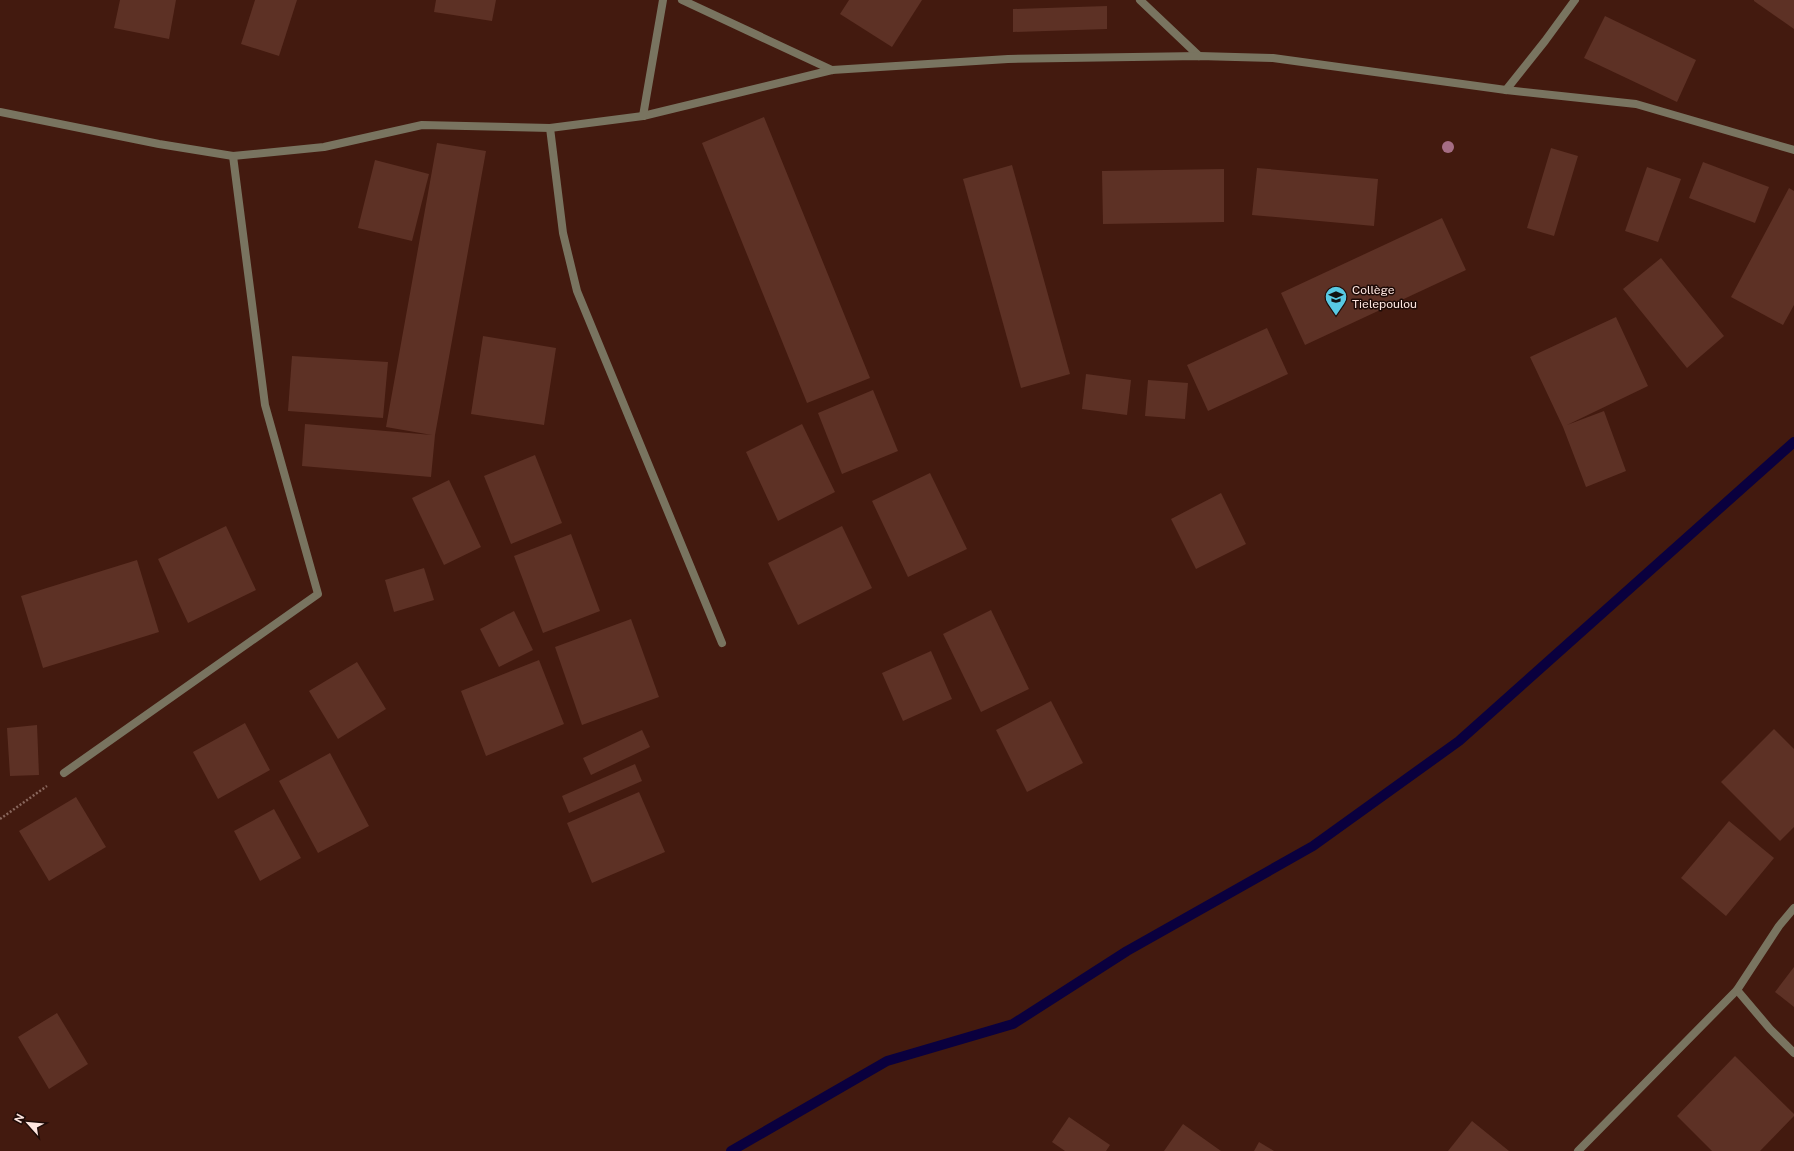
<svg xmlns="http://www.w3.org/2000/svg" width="1794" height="1151" viewBox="0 0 1794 1151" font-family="'Public Sans',sans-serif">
  <rect width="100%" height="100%" fill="#431a0f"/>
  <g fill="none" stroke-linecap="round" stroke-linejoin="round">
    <polyline stroke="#0a003e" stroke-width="10" points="731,1151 887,1061 1013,1024 1127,951 1313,846 1459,741 1794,442"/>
  </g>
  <g fill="#5d3125">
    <polygon points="120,0 176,0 169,39 114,28"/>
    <polygon points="255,0 297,0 279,56 241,44"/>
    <polygon points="436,0 496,0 492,21 434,12"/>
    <polygon points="849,0 922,0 892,47 840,14"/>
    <polygon points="1754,0 1794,0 1794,29 1754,1"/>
    <polygon points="1107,6 1107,29 1013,32 1013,9"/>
    <polygon points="1605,16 1696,60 1677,102 1584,58"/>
    <polygon points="764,117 870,378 807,403 702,143"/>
    <polygon points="437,143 486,151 435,435 431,477 302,466 305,424 432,435 386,427"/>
    <polygon points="1551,148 1578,156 1554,236 1527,228"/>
    <polygon points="375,160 429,174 412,241 358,228"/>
    <polygon points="1703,162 1769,187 1755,223 1689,198"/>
    <polygon points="1012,165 1070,374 1021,388 963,179"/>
    <polygon points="1647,167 1681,179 1658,242 1625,231"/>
    <polygon points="1257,168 1378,179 1374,226 1252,215"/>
    <polygon points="1224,169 1224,222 1103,224 1102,171"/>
    <polygon points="1789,188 1794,191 1794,305 1783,325 1731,297"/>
    <polygon points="1442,218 1466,270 1305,345 1281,293"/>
    <polygon points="1661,258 1724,336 1687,368 1623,289"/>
    <polygon points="1616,317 1648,386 1567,425 1604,411 1626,471 1586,487 1563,427 1530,357"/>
    <polygon points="1267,328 1288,374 1208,411 1187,365"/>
    <polygon points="483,336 556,348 544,425 471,414"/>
    <polygon points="292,356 388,362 383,418 288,411"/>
    <polygon points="1086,374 1131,380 1127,415 1082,409"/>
    <polygon points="1148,380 1188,383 1185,419 1145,416"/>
    <polygon points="873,390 898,451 842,474 818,413"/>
    <polygon points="802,424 835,492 778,521 746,452"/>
    <polygon points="535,455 562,523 511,544 484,476"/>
    <polygon points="930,473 967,549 908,577 872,501"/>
    <polygon points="449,480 481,547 444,565 412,498"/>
    <polygon points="1221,493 1246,544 1196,569 1171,519"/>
    <polygon points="226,526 256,590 188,623 158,559"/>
    <polygon points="842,526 872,588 798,625 768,563"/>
    <polygon points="571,534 600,611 543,633 514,556"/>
    <polygon points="137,560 159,632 43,668 21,596"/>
    <polygon points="424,568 434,600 394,612 385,580"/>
    <polygon points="991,610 1029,689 981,712 943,634"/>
    <polygon points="514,611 533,650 499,667 480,629"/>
    <polygon points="631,619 659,697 582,725 555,647"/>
    <polygon points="931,651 952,699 903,721 882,673"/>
    <polygon points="539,660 564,724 486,756 461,691"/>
    <polygon points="357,662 386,709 338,739 309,691"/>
    <polygon points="1051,701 1083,763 1027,792 996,730"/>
    <polygon points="245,723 270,770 218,799 193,752"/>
    <polygon points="37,725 39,775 10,776 7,728"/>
    <polygon points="1774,729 1794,749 1794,827 1780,841 1721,782"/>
    <polygon points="642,730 650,747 591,775 583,758"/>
    <polygon points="330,753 369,826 318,853 279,781"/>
    <polygon points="635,764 642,781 569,813 562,796"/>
    <polygon points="639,792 665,852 592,883 567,823"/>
    <polygon points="76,797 106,847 49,881 19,831"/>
    <polygon points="274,809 301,858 260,881 234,831"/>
    <polygon points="1729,821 1774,858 1726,916 1681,878"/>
    <polygon points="1794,967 1794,1007 1775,992"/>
    <polygon points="57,1013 88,1064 49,1089 18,1037"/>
    <polygon points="1735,1056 1794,1114 1794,1116 1760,1151 1712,1151 1677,1116"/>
    <polygon points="1069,1117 1110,1145 1106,1151 1065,1151 1052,1142"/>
    <polygon points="1472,1121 1509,1151 1448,1151"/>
    <polygon points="1183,1124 1221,1151 1164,1151"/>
    <polygon points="1259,1142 1274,1151 1254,1151"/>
  </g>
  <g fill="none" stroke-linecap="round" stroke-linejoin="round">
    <polyline stroke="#88665c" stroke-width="2.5" stroke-dasharray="2 2" stroke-linecap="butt" points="0,819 47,786"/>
    <polyline stroke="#797460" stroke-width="8" points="64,773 318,594 265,405 233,156"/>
    <g stroke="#797460" stroke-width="8">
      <polyline points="682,0 832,70"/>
      <polyline points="1140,0 1199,56"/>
      <polyline points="1506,90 1545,41 1575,0"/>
      <polyline points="0,112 159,144 233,156 324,147 422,125 550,128 643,116 832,70 1008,59 1199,56 1273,58 1506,90 1636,104 1794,150"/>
      <polyline points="643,116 663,0"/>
      <polyline points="550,128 563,233 577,291 722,643"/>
      <polyline points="1794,908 1779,926 1737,990 1770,1029 1794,1053"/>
      <polyline points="1578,1151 1737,990"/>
    </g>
  </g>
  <circle fill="#a56d84" cx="1448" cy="147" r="6"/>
  <defs>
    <g id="school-pin" transform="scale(1.15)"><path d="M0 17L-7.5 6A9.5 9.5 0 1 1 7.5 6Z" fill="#58c9e3" stroke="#1e0b07"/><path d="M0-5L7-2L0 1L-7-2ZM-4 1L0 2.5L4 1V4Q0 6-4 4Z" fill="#111"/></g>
  </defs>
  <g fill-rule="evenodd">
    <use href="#school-pin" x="1336" y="297"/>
  </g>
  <g text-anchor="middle" stroke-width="3" stroke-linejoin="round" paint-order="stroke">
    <g font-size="12" fill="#fee6e0" stroke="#1e0b07" text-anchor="start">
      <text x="1352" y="294">Collège<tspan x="1352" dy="14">Tielepoulou</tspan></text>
    </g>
  </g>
  <g transform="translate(28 1123) rotate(297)" stroke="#1e0b07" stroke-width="3" paint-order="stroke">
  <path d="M0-3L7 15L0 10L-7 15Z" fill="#fee6e0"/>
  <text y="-6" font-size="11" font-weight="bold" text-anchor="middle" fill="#fee6e0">N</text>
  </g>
</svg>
